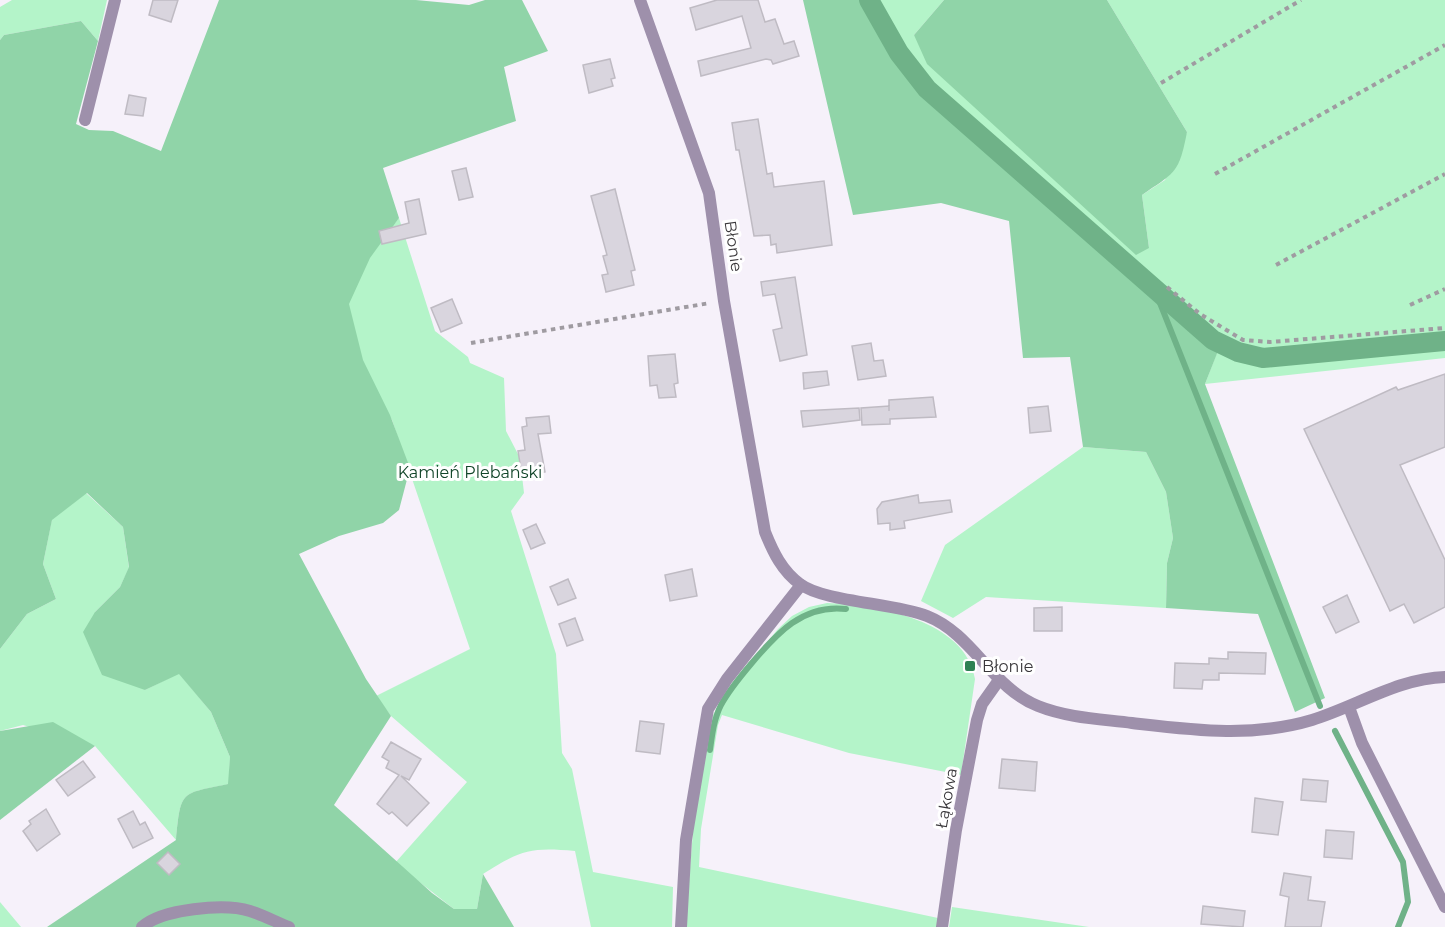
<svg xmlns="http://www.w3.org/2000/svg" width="1445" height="927" viewBox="0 0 1445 927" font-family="Montserrat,sans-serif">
  <rect width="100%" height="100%" fill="#f6f1fa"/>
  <g fill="#b4f4c9">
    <polygon points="12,0 107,0 98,41 81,21 4,35 0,40 0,7"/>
    <polygon points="863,0 944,0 914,35 1149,248 1142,195 1165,180 1187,132 1107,0 1445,0 1445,358 1205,384 1218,350 924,94 896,56"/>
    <path d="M329 191 395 223 399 218 435 331 468 357 470 363 504 378 506 431 520 458 524 493 511 511 556 654 562 753 572 769 593 872 673 887 672 927H591L575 851C530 847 521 850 483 874L477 909H454L395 863 467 782 391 716 376 696 470 649 392 420 356 360Z"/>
    <polygon points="1083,447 1146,452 1166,492 1173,538 1167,563 1166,608 986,597 953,618 921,601 945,545"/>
    <path d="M86 493 123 527 129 568 120 587 95 612 145 690 179 673 211 712 230 757 229 784C180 794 181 790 176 840L95 746 23 725 0 731V649L27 614 56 599 43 564 52 519Z"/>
    <path d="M827 603C877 605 966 620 975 679L961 775 849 753 722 715 718 725 701 829 699 867 938 918 937 927H685L694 820 711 719 724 694 778 629 792 616 809 607Z"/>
    <polygon points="0,902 21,927 0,927"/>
    <polygon points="952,907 1089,927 949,927"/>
  </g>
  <g fill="#90d4a8">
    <path d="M219 0H416L469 5 485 0H522L548 51 504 67 516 121 383 168 399 218 370 258 349 304 363 360 390 415 410 468 399 510 383 523 339 536 299 554 366 679 391 716 334 805 432 893 454 909H477L483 874 514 927H47L176 840C181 790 180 794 228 784L230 757 211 712 179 674 145 690 102 675 83 632 95 612 120 587 129 567 123 527 87 493 52 520 43 564 56 599 27 614 0 649V40L4 35 81 21 98 41 76 124 89 130 113 131 161 151Z"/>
    <polygon points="803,0 863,0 896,56 924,94 1218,351 1205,384 1325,698 1295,712 1258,614 1166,608 1167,563 1173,538 1166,492 1146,452 1083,447 1070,357 1023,358 1009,221 941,203 853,215"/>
    <path d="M944 0H1107L1187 132C1179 173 1176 172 1142 195L1149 248 1136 255 927 64 914 35Z"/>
    <polygon points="53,722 95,746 0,820 0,731"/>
  </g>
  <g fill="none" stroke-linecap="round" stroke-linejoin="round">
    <g stroke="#6fb288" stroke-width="6">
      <polyline points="1154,288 1320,706"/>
      <polyline points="1335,731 1403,862 1408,902 1398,927"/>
      <path d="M710 750C712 734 714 719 721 705 729 690 740 677 751 664 777 633 803 604 846 609"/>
    </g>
    <polyline stroke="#6fb288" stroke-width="20" points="869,0 899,53 927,89 1213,340 1238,352 1263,358 1445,341"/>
  </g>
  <g fill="#d9d5de" stroke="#bfbbc3" stroke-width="1.5">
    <polygon points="153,0 178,0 171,22 149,15"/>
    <polygon points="717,0 758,0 765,22 775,19 784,44 794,41 799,56 773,64 771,60 766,59 701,76 698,61 751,48 742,16 696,30 690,8"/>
    <polygon points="610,59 615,78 611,79 613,86 589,93 583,65"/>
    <polygon points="129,95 146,98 143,116 125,114"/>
    <polygon points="758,119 767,174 772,173 774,187 824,181 832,245 777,253 776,244 771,245 770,235 754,236 739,150 736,150 732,123"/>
    <polygon points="466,168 473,197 459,200 452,171"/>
    <polygon points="615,189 635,270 631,271 634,285 606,292 602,275 608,274 603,256 607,255 591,196"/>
    <polygon points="419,199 426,234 382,244 379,231 409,223 405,202"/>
    <polygon points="795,277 807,355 780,361 773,330 782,328 775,294 763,296 761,282"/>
    <polygon points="452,299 462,323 441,332 431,308"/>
    <polygon points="871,343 874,361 883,360 886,376 858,380 852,346"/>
    <polygon points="675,354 678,383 674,384 676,397 659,398 657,385 650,386 648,356"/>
    <polygon points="827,371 829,385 804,389 803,373"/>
    <polygon points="1445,374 1445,447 1400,465 1445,560 1445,607 1414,623 1404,604 1390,611 1304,429 1396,387 1398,390"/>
    <polygon points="933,397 936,417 890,419 890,424 862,425 861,408 889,406 889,411 889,400"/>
    <polygon points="1048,406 1051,431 1030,433 1028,408"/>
    <polygon points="859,408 860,420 803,427 801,411"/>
    <polygon points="549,416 551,433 538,434 545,472 522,476 518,451 525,450 522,427 527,426 526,418"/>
    <polygon points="918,495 919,503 950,500 952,512 904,521 905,528 890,530 890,523 878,524 877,509 882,502"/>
    <polygon points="536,524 545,543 531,549 523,530"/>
    <polygon points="692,569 697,596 670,601 665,575"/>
    <polygon points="568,579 576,598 558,605 550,587"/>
    <polygon points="1347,595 1359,622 1336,633 1323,607"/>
    <polygon points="1062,607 1062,631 1034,631 1034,608"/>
    <polygon points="575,618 583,640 567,646 559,624"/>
    <polygon points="1228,652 1266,653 1265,674 1219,673 1219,680 1203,680 1202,689 1174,688 1175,663 1209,664 1209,658 1228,659"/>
    <polygon points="640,721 664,724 660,754 636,751"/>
    <polygon points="391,742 421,759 409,780 401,776 429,803 407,826 392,812 389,814 377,804 399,775 386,768 389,761 382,757"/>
    <polygon points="1002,759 1037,762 1035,791 999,788"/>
    <polygon points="83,761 95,777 68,796 56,780"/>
    <polygon points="1303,779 1328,781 1326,802 1301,800"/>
    <polygon points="1255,798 1283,802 1278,835 1252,832"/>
    <polygon points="46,809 60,834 37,851 23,831 31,824 29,821"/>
    <polygon points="133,811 140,825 145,822 153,838 133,848 118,819"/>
    <polygon points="1326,830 1354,832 1352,859 1324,857"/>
    <polygon points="168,852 180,864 169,875 157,863"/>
    <polygon points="1284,873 1311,877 1308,900 1325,902 1321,927 1285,927 1289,897 1280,895"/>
    <polygon points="1203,906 1245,911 1243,927 1201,924"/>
  </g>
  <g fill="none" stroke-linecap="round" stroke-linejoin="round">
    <g stroke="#9f9ba1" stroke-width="4" stroke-dasharray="4.5 4.5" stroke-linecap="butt">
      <polyline points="1161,83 1301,0"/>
      <polyline points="1215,174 1445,45"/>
      <polyline points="1276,265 1445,174"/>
      <polyline points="1167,287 1200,314 1243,340 1270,342 1445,328"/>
      <polyline points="1410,305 1445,289"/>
      <polyline points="471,343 710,303"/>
    </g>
    <g stroke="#9e90ab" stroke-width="12">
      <path d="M640 0 709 193 724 301 765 532C773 552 782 571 800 584 824 602 895 603 927 616 973 634 992 688 1038 706 1068 718 1101 719 1132 723 1193 730 1252 738 1312 720 1355 707 1399 678 1445 677"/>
      <polyline points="85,120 115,0"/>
      <polyline points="1349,707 1362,743 1445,907"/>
      <path d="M142 927C162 909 224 903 250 911 263 915 276 922 289 927"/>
      <polyline points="681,927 686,840 708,709 727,679 801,585"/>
      <polyline points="942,927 956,830 977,720 982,704 999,680"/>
    </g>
  </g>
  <rect fill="#2e8153" stroke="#fff" stroke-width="2" x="964" y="660" width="12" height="12" rx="3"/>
  <g text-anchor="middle" stroke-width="6" stroke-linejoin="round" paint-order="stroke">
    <g font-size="16" fill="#39373a" stroke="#fff">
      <text transform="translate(734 246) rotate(82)" y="6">Błonie</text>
      <text transform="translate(946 798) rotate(-80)" y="6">Łąkowa</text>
    </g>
    <g font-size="16" fill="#114529" stroke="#fff">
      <text x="470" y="478">Kamień Plebański</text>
    </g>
    <g font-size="16" fill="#39373a" stroke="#fff" text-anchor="start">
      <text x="982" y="672">Błonie</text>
    </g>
  </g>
</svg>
